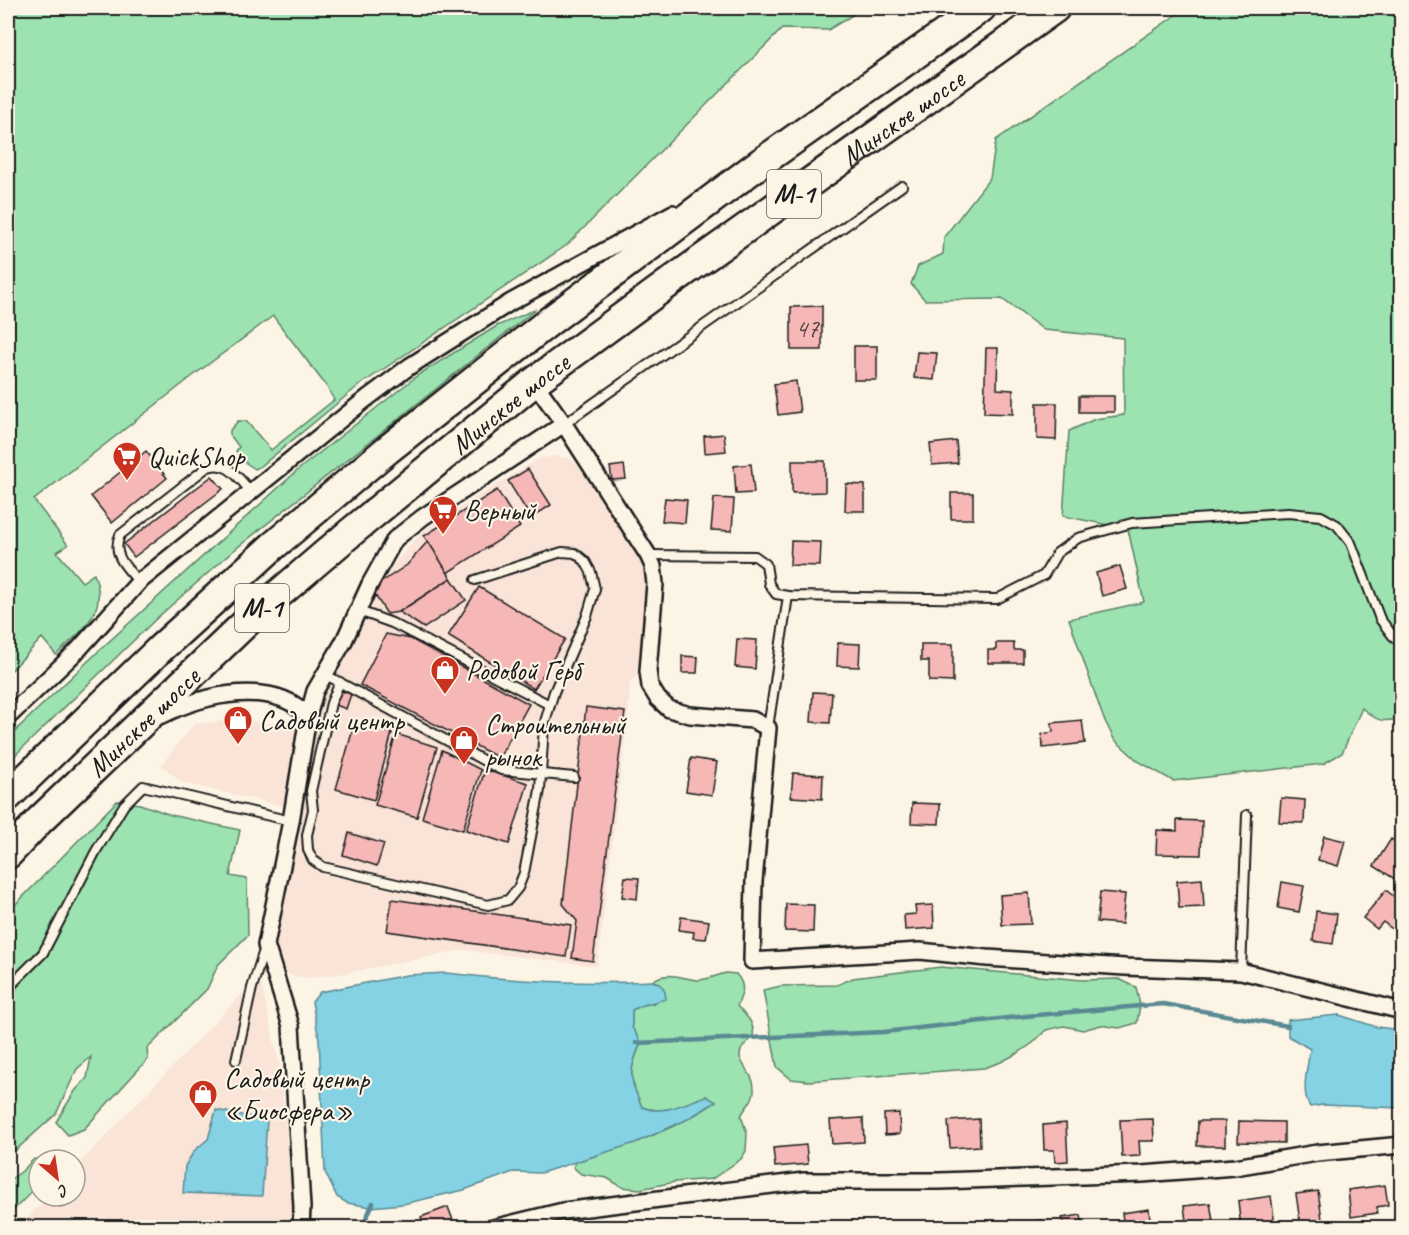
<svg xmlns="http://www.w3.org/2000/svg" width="1409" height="1235" viewBox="0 0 1409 1235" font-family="Caveat,sans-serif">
  <rect width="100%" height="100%" fill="#fcf5e5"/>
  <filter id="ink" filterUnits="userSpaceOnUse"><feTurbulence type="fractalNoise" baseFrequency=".0167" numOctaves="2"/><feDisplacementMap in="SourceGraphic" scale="12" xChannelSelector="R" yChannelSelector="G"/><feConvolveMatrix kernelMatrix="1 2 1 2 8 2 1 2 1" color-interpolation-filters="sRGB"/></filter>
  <g filter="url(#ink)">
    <g fill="#fae3d7">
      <polygon points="556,456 568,458 577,464 647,566 649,577 640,674 630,681 628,714 597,966 463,950 346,973 307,978 291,975 281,970 275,960 275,947 297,818 322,694 359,628 371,589 424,530 538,459"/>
      <polygon points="240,720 303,727 287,807 183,783 161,765 194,724"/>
      <polygon points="261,983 281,1072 292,1207 291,1227 18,1228 49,1196 75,1196 75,1168 243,993"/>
    </g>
    <g fill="#9ce3b1" stroke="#5c8066" stroke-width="1.5">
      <path d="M8 8H864L828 30 782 29 567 245 357 387 261 466 255 469 246 463 236 451 239 447 230 435V430L238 421H246L271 450 334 400 327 387 273 316 194 375 34 500 68 545 57 552 82 582 94 574C110 612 80 632 56 655L42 638 8 674Z"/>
      <path d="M1186 8H1401V719C1381 722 1378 722 1362 708L1342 753 1323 764 1173 781 1138 761 1114 739 1103 717 1069 619 1144 602 1128 529 1063 516 1069 431 1095 419 1124 415 1123 338 1044 330 1002 299 925 300 911 284 918 266 943 254 944 237 990 178 996 140Z"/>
      <polygon points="536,309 233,551 158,617 8,762 8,743 18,728 104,646 299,469 418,375 497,326"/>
      <polygon points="117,801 140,804 171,815 240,830 230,876 247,879 248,935 218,965 207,989 147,1049 148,1059 84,1129 68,1135 56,1122 75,1091 87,1078 91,1057 77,1069 56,1114 8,1157 8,998 21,983 8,971 8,912"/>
      <polygon points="941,967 1082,980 1119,979 1136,987 1140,1005 1137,1023 1119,1028 1101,1025 1083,1030 1064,1026 1046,1030 1033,1043 1018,1053 1001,1062 984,1068 809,1081 791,1079 777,1067 763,990 781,986 837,985 853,978"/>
      <path d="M726 973 736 974C746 985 743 993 737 1006 747 1016 755 1023 753 1037 722 1061 756 1066 754 1091 754 1101 745 1107 741 1116L747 1133 746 1151 741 1159 712 1179 675 1182 640 1189 622 1187 607 1178 581 1174 573 1167 576 1162C625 1146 674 1131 716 1102L706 1096C686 1103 663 1116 642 1107 629 1077 628 1073 641 1043L632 1027V1010L643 1005 654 1003 659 983 652 981C668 970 682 979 698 980 707 980 717 975 726 973Z"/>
      <polygon points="34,1159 39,1160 39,1184 8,1216 8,1181 21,1172"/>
    </g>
    <g fill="#84d2e3" stroke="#5a8993" stroke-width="1.5">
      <path d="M446 973C514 981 583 985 652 981 662 984 665 988 666 999L643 1005 632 1010V1027L641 1042C628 1073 629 1077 642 1107 662 1116 686 1103 706 1096L716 1102 684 1121 635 1143 541 1173 513 1172 464 1190 403 1204 371 1207 347 1203 337 1197 325 1172 319 1039 312 1002 320 992 407 975Z"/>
      <path d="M1339 1015 1377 1027 1401 1030V1108L1323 1105 1310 1107C1300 1091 1308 1067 1310 1049L1288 1036V1020Z"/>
      <polygon points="216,1110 267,1120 262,1196 183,1193 185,1166 194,1151 208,1139"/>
    </g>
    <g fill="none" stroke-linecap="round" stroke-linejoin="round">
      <g stroke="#5a8993" stroke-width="4.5">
        <polyline points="636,1043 884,1032 1026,1016 1163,1004 1288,1026"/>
        <polyline points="362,1228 373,1203"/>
      </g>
    </g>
    <g fill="#f5b8b7" stroke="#1c1c1c" stroke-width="1.5">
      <polygon points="822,306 822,350 791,350 791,307"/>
      <rect x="854" y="346" width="23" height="34"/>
      <polygon points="986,348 998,348 997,389 1013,390 1013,414 984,413"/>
      <polygon points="917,352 937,353 934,380 914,378"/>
      <polygon points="796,381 800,412 778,415 774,384"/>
      <rect x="1079" y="396" width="35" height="16"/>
      <polygon points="1037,403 1057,403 1056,440 1037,439"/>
      <polygon points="724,434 726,451 705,453 704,436"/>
      <polygon points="956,441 958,463 932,465 930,444"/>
      <polygon points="146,451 167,478 112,523 91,496"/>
      <polygon points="792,461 825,461 825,492 792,493"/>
      <polygon points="751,464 754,493 736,494 734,466"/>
      <polygon points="624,465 626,479 612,480 610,467"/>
      <polygon points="528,469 551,505 531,518 508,481"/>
      <polygon points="212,476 223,489 134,557 124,544"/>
      <polygon points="846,484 865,485 865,511 845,511"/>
      <polygon points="497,490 520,527 447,573 424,536"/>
      <rect x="951" y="493" width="22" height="26"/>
      <polygon points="665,498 687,500 685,523 662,521"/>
      <polygon points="714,498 734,499 732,531 711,530"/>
      <polygon points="428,541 451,578 399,612 387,614 371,589 407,565"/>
      <polygon points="791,541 821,542 820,566 790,565"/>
      <polygon points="1120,566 1127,589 1102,596 1096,573"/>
      <polygon points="451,578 466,600 424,628 399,612"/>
      <polygon points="479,587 565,639 534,689 448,636"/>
      <polygon points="386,634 411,639 529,704 499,758 360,685"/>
      <polygon points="737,639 757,640 755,669 735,667"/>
      <polygon points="838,643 860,644 859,667 837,666"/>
      <polygon points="996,643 1014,643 1014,650 1023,650 1023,663 988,663 988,650 996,650"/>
      <polygon points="921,644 953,644 953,682 929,681 929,661 921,661"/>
      <polygon points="682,656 698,657 697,673 682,673"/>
      <polygon points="341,691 351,694 346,709 336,705"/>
      <polygon points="813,692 832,693 830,723 811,722"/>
      <polygon points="586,707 625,712 593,961 572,958 577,921 563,904"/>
      <polygon points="1082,720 1085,743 1043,748 1042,734 1053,732 1052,723"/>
      <polygon points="355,722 392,733 374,800 336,789"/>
      <polygon points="396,734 437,747 417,817 375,805"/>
      <polygon points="442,750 481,770 463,830 422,818"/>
      <polygon points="691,758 717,762 712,795 686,791"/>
      <polygon points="485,770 528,783 509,844 466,830"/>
      <polygon points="793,773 823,775 822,799 791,797"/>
      <polygon points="1281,798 1305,800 1304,823 1279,822"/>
      <polygon points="912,803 940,804 939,824 911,823"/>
      <polygon points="1177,820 1202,821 1201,855 1156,854 1157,830 1177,831"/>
      <polygon points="349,833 384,844 377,866 343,855"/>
      <polygon points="1324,836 1345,841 1338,866 1318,860"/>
      <polygon points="1391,839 1402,845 1401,883 1374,866"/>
      <polygon points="625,877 639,878 637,899 622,897"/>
      <polygon points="1202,879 1204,907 1179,908 1177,881"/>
      <polygon points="1282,882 1304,886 1299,912 1278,908"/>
      <polygon points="1386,890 1402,903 1402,923 1395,931 1383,922 1377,929 1363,918"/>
      <polygon points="1100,892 1125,894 1122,924 1097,922"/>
      <polygon points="1029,893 1031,924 1002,925 1000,895"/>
      <polygon points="392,899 571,925 566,957 387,931"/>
      <polygon points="786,904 814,905 813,932 785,931"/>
      <polygon points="933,905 934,928 905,930 904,915 916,914 915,906"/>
      <polygon points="1316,911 1337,914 1333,944 1313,941"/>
      <polygon points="681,917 709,921 706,939 693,938 694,932 679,930"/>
      <polygon points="899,1113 900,1134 885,1135 884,1114"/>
      <polygon points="863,1118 864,1142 832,1144 830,1120"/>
      <polygon points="979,1119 980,1146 950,1148 948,1121"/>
      <polygon points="1153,1119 1154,1141 1139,1141 1140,1156 1122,1157 1120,1120"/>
      <polygon points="1198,1121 1225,1121 1225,1146 1197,1146"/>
      <polygon points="1239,1121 1284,1122 1284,1143 1238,1142"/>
      <polygon points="1066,1123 1068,1161 1055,1162 1054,1150 1044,1150 1043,1125"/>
      <polygon points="806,1145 808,1164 775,1167 773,1148"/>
      <polygon points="1385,1185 1388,1205 1377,1207 1377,1213 1351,1217 1348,1190"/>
      <polygon points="1318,1191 1323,1226 1301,1228 1296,1194"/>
      <polygon points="1271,1196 1275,1225 1241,1228 1238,1201"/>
      <polygon points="1210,1203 1214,1227 1187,1228 1184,1206"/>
      <polygon points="448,1207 456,1228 425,1228 421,1217"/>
      <polygon points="1149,1209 1151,1228 1124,1228 1122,1213"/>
      <polygon points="1081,1215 1083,1228 1057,1228 1056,1226 1063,1225 1062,1218"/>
      <polygon points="1042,1220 1043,1228 1022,1228 1022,1222"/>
      <polygon points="1020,1224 1020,1228 1002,1228 1002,1226"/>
    </g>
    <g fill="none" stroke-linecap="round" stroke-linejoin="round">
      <g stroke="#1c1c1c" stroke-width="12">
        <g id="lane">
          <polyline points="564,424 902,186"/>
          <polyline points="648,555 755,556 766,564 769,584 776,594 788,596 997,599 1044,575 1057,553 1078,538 1132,523 1288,513 1321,516 1337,525 1351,543 1380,619 1393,636 1402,643"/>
          <path d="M139 582C127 568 111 555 120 535L206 468C226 458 239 478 251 492"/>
          <polyline points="359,611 392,623 550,705"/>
          <polyline points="326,675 501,770 574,777"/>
          <polyline points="340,682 331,703 311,791 313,810 307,835 308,850 313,860 323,867 488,905 508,900 518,888 524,873 540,790 544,725 554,692 587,616 595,589 591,572 585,561 575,553 562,552 475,580"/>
          <polyline points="768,728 788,596"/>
          <polyline points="1241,971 1247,815"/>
          <polyline points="8,988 43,953 96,851 124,805 143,786 291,821"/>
          <polyline points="236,1060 252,988 264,950"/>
        </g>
      </g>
      <g stroke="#1c1c1c" stroke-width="20">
        <g id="street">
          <polyline points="534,382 564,424 648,555 653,566 655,584 648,671 650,686 658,699 669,709 690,715 753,720 768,728 754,881 752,961 920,951 987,958 1125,967 1241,971 1402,1011"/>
          <path d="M163 715C202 694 277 678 308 717"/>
          <polyline points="8,717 78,650 139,582 366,399 410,366 511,302 673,213"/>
          <polyline points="301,1228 302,1207 291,1026 266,945 291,821 308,717 315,691 343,643 370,584 395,539 423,517 564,424"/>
          <polyline points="493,1228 563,1211 804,1181 940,1181 1142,1174 1235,1167 1317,1153 1402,1145"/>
        </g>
      </g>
      <g stroke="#1c1c1c" stroke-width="33">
        <g id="highway">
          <polyline points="8,796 160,649 273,546 387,450 551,320 759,164 981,8"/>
          <path id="s1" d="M8 854 40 820 253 616 350 533 534 382 673 280 1055 8"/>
        </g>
      </g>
      <use href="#lane" stroke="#fcf5e5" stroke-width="8"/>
      <use href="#street" stroke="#fcf5e5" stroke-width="15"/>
      <use href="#highway" stroke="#fcf5e5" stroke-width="28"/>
    </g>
  </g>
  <defs>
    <g id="supermarket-pin" transform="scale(1.5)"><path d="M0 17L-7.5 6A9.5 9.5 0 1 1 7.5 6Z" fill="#c8321e" stroke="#fcf5e5"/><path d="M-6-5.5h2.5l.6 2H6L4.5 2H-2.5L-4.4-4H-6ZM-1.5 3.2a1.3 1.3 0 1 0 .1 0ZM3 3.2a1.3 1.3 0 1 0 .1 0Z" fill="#fff"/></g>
    <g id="shop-pin" transform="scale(1.5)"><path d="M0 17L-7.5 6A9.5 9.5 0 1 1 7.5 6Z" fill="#c8321e" stroke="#fcf5e5"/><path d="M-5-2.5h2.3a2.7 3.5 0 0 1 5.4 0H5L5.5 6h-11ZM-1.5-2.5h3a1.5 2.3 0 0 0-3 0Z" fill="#fff"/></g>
  </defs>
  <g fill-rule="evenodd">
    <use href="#supermarket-pin" x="127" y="456"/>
    <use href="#supermarket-pin" x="443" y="510"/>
    <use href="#shop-pin" x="445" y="670"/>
    <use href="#shop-pin" x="238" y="720"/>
    <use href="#shop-pin" x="464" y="740"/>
    <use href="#shop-pin" x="203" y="1094"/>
  </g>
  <g text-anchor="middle" stroke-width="4.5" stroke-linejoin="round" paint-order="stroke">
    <g font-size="26" fill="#524343">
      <text x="807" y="337">47</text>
    </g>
    <g fill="#fcf5e5" stroke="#5f5d58" stroke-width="1.5">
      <rect x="767" y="170" width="54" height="48" rx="4.5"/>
      <rect x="235" y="584" width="54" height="48" rx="4.5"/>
    </g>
    <g font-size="27" font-weight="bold" fill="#1c1c1c">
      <text x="794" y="203">М-1</text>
      <text x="262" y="617">М-1</text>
    </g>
    <g font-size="28" fill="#1c1c1c" stroke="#fcf5e5">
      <text dy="10" stroke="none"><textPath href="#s1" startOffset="1161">Минское шоссе</textPath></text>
      <text dy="10" stroke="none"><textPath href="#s1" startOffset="675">Минское шоссе</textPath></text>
      <text dy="10" stroke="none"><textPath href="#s1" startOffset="189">Минское шоссе</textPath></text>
    </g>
    <g font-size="28" fill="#1c1c1c" stroke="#fcf5e5" text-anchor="start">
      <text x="148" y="466">QuickShop</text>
      <text x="464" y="520">Верный</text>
      <text x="466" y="680">Родовой Герб</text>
      <text x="259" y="730">Садовый центр</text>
      <text x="485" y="734">Строительный<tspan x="485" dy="32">рынок</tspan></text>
      <text x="224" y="1088">Садовый центр<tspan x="224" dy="32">«Биосфера»</tspan></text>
    </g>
  </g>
  <rect width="1409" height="1235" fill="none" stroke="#fcf5e5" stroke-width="30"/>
  <rect x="15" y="15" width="1379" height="1205" fill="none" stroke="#1c1c1c" stroke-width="2" filter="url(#ink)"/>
  <g transform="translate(57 1178) rotate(151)"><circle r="28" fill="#fcf5e5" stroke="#a29e95" stroke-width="1.5"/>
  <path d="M0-4.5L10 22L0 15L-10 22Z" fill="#c8321e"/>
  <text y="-9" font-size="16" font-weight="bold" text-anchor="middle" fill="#1c1c1c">С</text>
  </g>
</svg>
